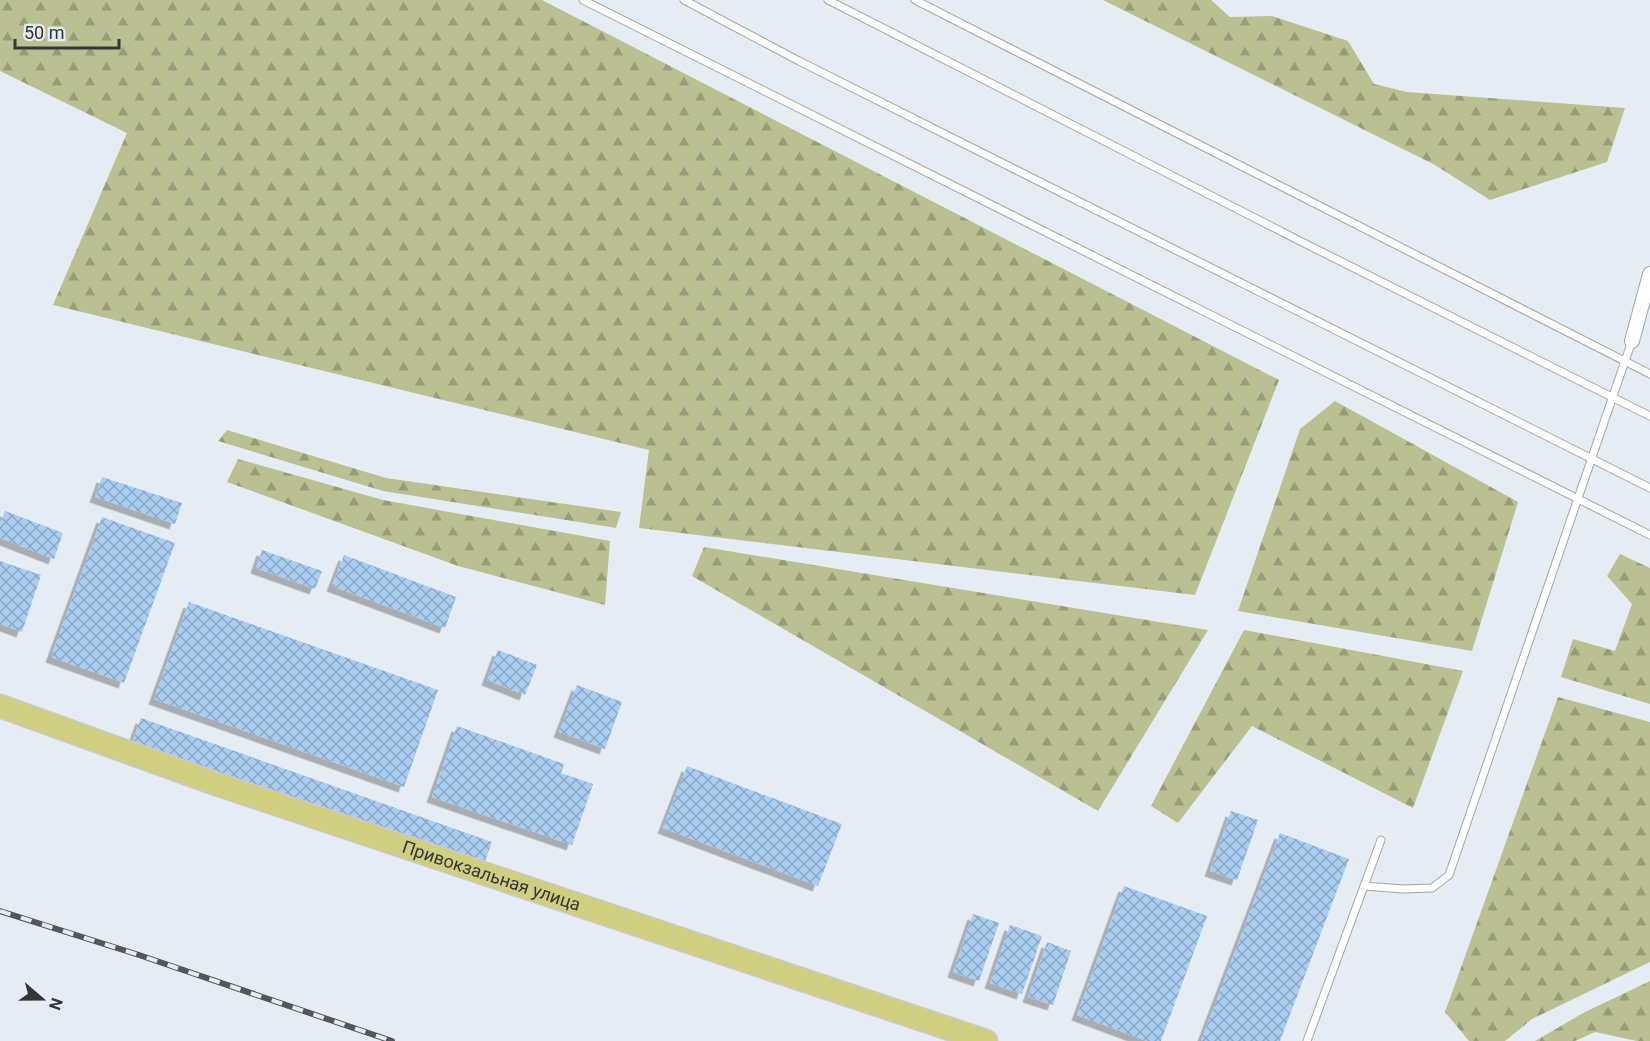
<svg xmlns="http://www.w3.org/2000/svg" width="1650" height="1041" viewBox="0 0 1650 1041" font-family="Roboto,sans-serif">
  <defs>
    <pattern id="forest-firs" width="22" height="20" patternUnits="userSpaceOnUse" patternTransform="scale(1.5)"><rect width="22" height="20" fill="#bac091"/><path d="M5 1l3.5 6h-7zM16 11l3.5 6h-7z" fill="#989d77"/></pattern>
    <pattern id="building-cross-hatch" width="8" height="8" patternUnits="userSpaceOnUse" patternTransform="scale(1.5)"><rect width="8" height="8" fill="#aacdf2"/><path d="M0 0l8 8M0 8l8-8" fill="none" stroke="#8ba7c5"/></pattern>
    <filter id="shadow"><feDropShadow dx="-5.5" dy="5.5" stdDeviation="0" flood-color="#0004"/></filter>
  </defs>
  <rect width="100%" height="100%" fill="#e6ecf3"/>
  <g fill="url(#forest-firs)">
    <polygon points="0,0 542,0 1279,380 1195,595 639,528 649,450 53,305 127,133 0,71"/>
    <polygon points="1103,0 1211,0 1230,17 1272,16 1348,41 1374,84 1407,92 1625,108 1607,162 1490,200 1435,165"/>
    <polygon points="1335,401 1518,502 1472,651 1238,611 1300,429"/>
    <polygon points="227,430 386,478 621,512 616,528 383,491 218,441"/>
    <polygon points="238,459 383,500 610,541 605,605 458,566 227,482"/>
    <polygon points="704,547 1208,630 1098,811 692,576"/>
    <polygon points="1620,554 1650,568 1650,704 1561,677 1573,639 1615,651 1632,604 1607,576"/>
    <polygon points="1244,630 1463,671 1413,808 1252,726 1178,823 1151,806"/>
    <polygon points="1558,697 1650,722 1650,962 1532,1019 1505,1041 1469,1041 1445,1012"/>
    <polygon points="1650,981 1650,1041 1637,1041 1595,1032 1575,1041 1535,1041 1585,1012"/>
  </g>
  <g fill="url(#building-cross-hatch)" filter="url(#shadow)">
    <polygon points="102,477 182,503 175,524 95,497"/>
    <polygon points="5,511 63,533 54,559 0,538 0,524"/>
    <polygon points="102,517 175,543 124,683 51,657"/>
    <polygon points="262,550 322,571 315,589 256,568"/>
    <polygon points="344,555 456,597 445,628 332,586"/>
    <polygon points="0,561 41,575 22,632 0,624"/>
    <polygon points="189,602 438,690 404,787 154,699"/>
    <polygon points="498,650 537,665 525,695 487,680"/>
    <polygon points="577,685 622,702 605,749 559,732"/>
    <polygon points="141,718 492,842 483,867 132,743"/>
    <polygon points="457,726 564,764 561,773 593,784 572,845 432,797"/>
    <polygon points="687,766 842,824 818,886 663,828"/>
    <polygon points="1231,811 1258,820 1237,880 1210,871"/>
    <polygon points="1280,833 1349,859 1280,1041 1201,1041"/>
    <polygon points="1124,886 1207,916 1161,1041 1147,1041 1077,1015"/>
    <polygon points="973,914 999,923 979,981 953,972"/>
    <polygon points="1010,925 1042,936 1022,994 990,983"/>
    <polygon points="1047,942 1071,951 1053,1005 1028,997"/>
  </g>
  <g fill="none" stroke-linecap="round" stroke-linejoin="round">
    <g stroke="#a0a5ac" stroke-width="9">
      <g id="lane">
        <polyline points="583,0 1650,535"/>
        <polyline points="684,0 799,61 1650,488"/>
        <polyline points="828,0 1300,241 1650,416"/>
        <polyline points="915,0 1650,374"/>
        <polyline points="1624,364 1632,341"/>
        <polyline points="1364,886 1403,889 1432,888 1449,875 1625,361"/>
        <polyline points="1307,1041 1381,840"/>
      </g>
    </g>
    <g stroke="#a0a5ac" stroke-width="16">
      <polyline id="street" points="1632,341 1650,274"/>
    </g>
    <g stroke="#cacbcc" stroke-width="25">
      <g id="primary">
        <path id="s1" d="M0 706 216 784 986 1041"/>
      </g>
    </g>
    <use href="#lane" stroke="#fff" stroke-width="7"/>
    <use href="#street" stroke="#fff" stroke-width="14"/>
    <use href="#primary" stroke="#d0ce80" stroke-width="22"/>
    <g stroke="#53575a" stroke-width="6">
      <polyline id="rail" points="0,911 139,955 392,1041"/>
    </g>
    <use href="#rail" stroke="#e6ecf3" stroke-width="4" stroke-dasharray="11" stroke-linecap="butt"/>
  </g>
  <g text-anchor="middle" stroke-width="5" stroke-linejoin="round" paint-order="stroke">
    <g font-size="18" fill="#343739" stroke="#e6ecf3">
      <text dy="6" stroke="none"><textPath href="#s1" startOffset="520">Привокзальная улица</textPath></text>
    </g>
  </g>
  <g transform="translate(42 999) rotate(110)" stroke="#e6ecf3" stroke-width="4.5" paint-order="stroke">
  <path d="M0-4.5L10 22L0 15L-10 22Z" fill="#343739"/>
  <text y="-9" font-size="16" font-weight="bold" text-anchor="middle" fill="#343739">N</text>
  </g>
  <path d="M15 39v9h104v-9" fill="none" stroke="#343739" stroke-width="3"/>
  <text x="24" y="39" font-size="18" fill="#343739" stroke="#e6ecf3" stroke-width="4.5" paint-order="stroke">50 m</text>
</svg>
